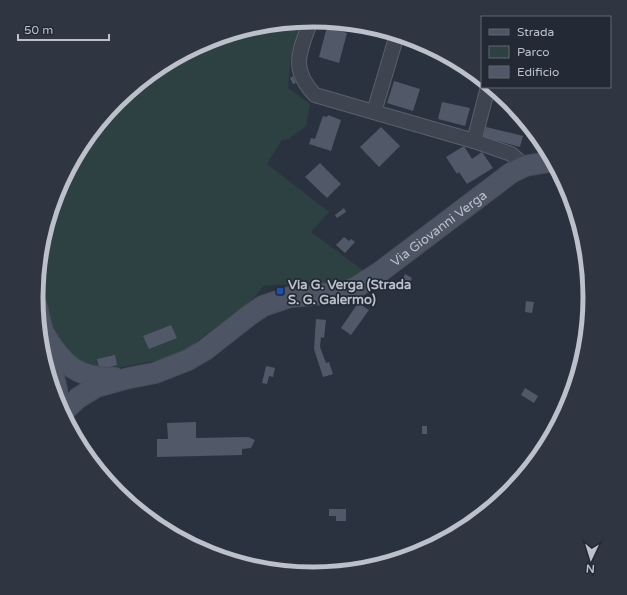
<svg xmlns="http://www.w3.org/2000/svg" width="627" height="595" viewBox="0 0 627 595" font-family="'Varela Round',sans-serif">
  <rect width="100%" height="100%" fill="#2a3240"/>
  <path fill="#2d4042" d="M303 21 290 63 288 88 310 104 306 126 289 139 282 140 267 164 329 212 311 232 364 271C332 291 299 281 263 286L254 298 195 343 183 352 165 359 100 371 58 349 41 300 46 295 45 288 38 287 43 283 42 279H38L41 243 57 191 83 143 117 101 160 67 208 41 260 25Z"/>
  <g fill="#515968">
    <polygon points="327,27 347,33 339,63 319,57"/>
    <polygon points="293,76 296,83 293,84 290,78"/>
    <polygon points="394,81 420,89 413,111 387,103"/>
    <polygon points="442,102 470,108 465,126 438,119"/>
    <polygon points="328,115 341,120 331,151 309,144 311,138 315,139 323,116 327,117"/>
    <polygon points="381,127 400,146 379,167 360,147"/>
    <polygon points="486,127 523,136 520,147 483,137"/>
    <polygon points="464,146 472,159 482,152 493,168 467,184 459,172 457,174 446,157"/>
    <polygon points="320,163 341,184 327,198 305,177"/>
    <polygon points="344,208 346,212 337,218 335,215"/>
    <polygon points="344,237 349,241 351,239 355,242 345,253 336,245"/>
    <polygon points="405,274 412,278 410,282 403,279"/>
    <polygon points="526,301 534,302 532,313 525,312"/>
    <polygon points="358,303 369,310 351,335 341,328"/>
    <polygon points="316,319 326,320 324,338 321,337 320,347 326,363 329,362 333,374 323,377 314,349"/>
    <polygon points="171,325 177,338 149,349 143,336"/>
    <polygon points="115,355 117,365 100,370 97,359"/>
    <polygon points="266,366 275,368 273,377 269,376 267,384 262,383"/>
    <polygon points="525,388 538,396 534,403 521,395"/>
    <polygon points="196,422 196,438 248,437 255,440 251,448 242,449 242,455 157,457 157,439 168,439 167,423"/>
    <rect x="422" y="426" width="5" height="8"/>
    <polygon points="329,509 346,509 346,521 336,521 336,516 329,516"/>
  </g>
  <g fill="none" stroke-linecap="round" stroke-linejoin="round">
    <g stroke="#59606a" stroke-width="16">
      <g id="street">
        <path d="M311 20C300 51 289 68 315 95L474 141 511 154 525 166"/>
        <polyline points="374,112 396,38"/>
        <polyline points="474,141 488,87"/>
      </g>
    </g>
    <g stroke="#484e59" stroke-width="22">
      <g id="secondary">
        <polyline points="37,307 57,390 58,405"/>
        <path d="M45 335C62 365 79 379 115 378"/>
        <path id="s1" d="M62 413 78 398 96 387 129 378 155 373 188 360 205 350 251 314 263 306 290 297 343 292 355 288 380 272 511 173 525 166 554 161"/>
      </g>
    </g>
    <use href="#street" stroke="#3e4550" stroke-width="14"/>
    <use href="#secondary" stroke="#4d5463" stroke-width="20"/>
  </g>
  <rect fill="#1a4fb4" stroke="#232a35" stroke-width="1.5" x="276" y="287" width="8" height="8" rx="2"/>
  <g text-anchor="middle" stroke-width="3.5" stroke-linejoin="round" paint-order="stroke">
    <g font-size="13" fill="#bbc0ca" stroke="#232a35">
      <text dy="5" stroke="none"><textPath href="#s1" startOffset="429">Via Giovanni Verga</textPath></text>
    </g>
    <g font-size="13" font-weight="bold" fill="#bbc0ca" stroke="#232a35" text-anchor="start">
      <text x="288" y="289">Via G. Verga (Strada<tspan x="288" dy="15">S. G. Galermo)</tspan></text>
    </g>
  </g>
  <path d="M0 0H627V595H0ZM43 297a270 270 0 1 1 540 0a270 270 0 1 1-540 0Z" fill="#2f3641" fill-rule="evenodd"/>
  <path fill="none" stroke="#bbc0ca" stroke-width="5" d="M43 297a270 270 0 1 1 540 0a270 270 0 1 1-540 0Z"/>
  <rect x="481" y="16" width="130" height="72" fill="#232a35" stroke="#606671"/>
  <rect x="489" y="29" width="20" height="6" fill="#4d5463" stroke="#606671"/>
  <text x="517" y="36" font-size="12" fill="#bbc0ca">Strada</text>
  <rect x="489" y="46" width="20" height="12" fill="#2d4042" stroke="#606671"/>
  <text x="517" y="56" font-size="12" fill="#bbc0ca">Parco</text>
  <rect x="489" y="66" width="20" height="12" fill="#515968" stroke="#606671"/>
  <text x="517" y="76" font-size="12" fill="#bbc0ca">Edificio</text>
  <g transform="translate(591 559) rotate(184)" stroke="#232a35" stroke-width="3" paint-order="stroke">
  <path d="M0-3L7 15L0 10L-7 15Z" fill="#bbc0ca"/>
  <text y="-6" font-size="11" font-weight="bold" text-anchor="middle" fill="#bbc0ca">N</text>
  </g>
  <path d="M18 34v6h91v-6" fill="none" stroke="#bbc0ca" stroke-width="2"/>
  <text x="24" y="34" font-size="12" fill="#bbc0ca" stroke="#232a35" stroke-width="3" paint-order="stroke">50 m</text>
</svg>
